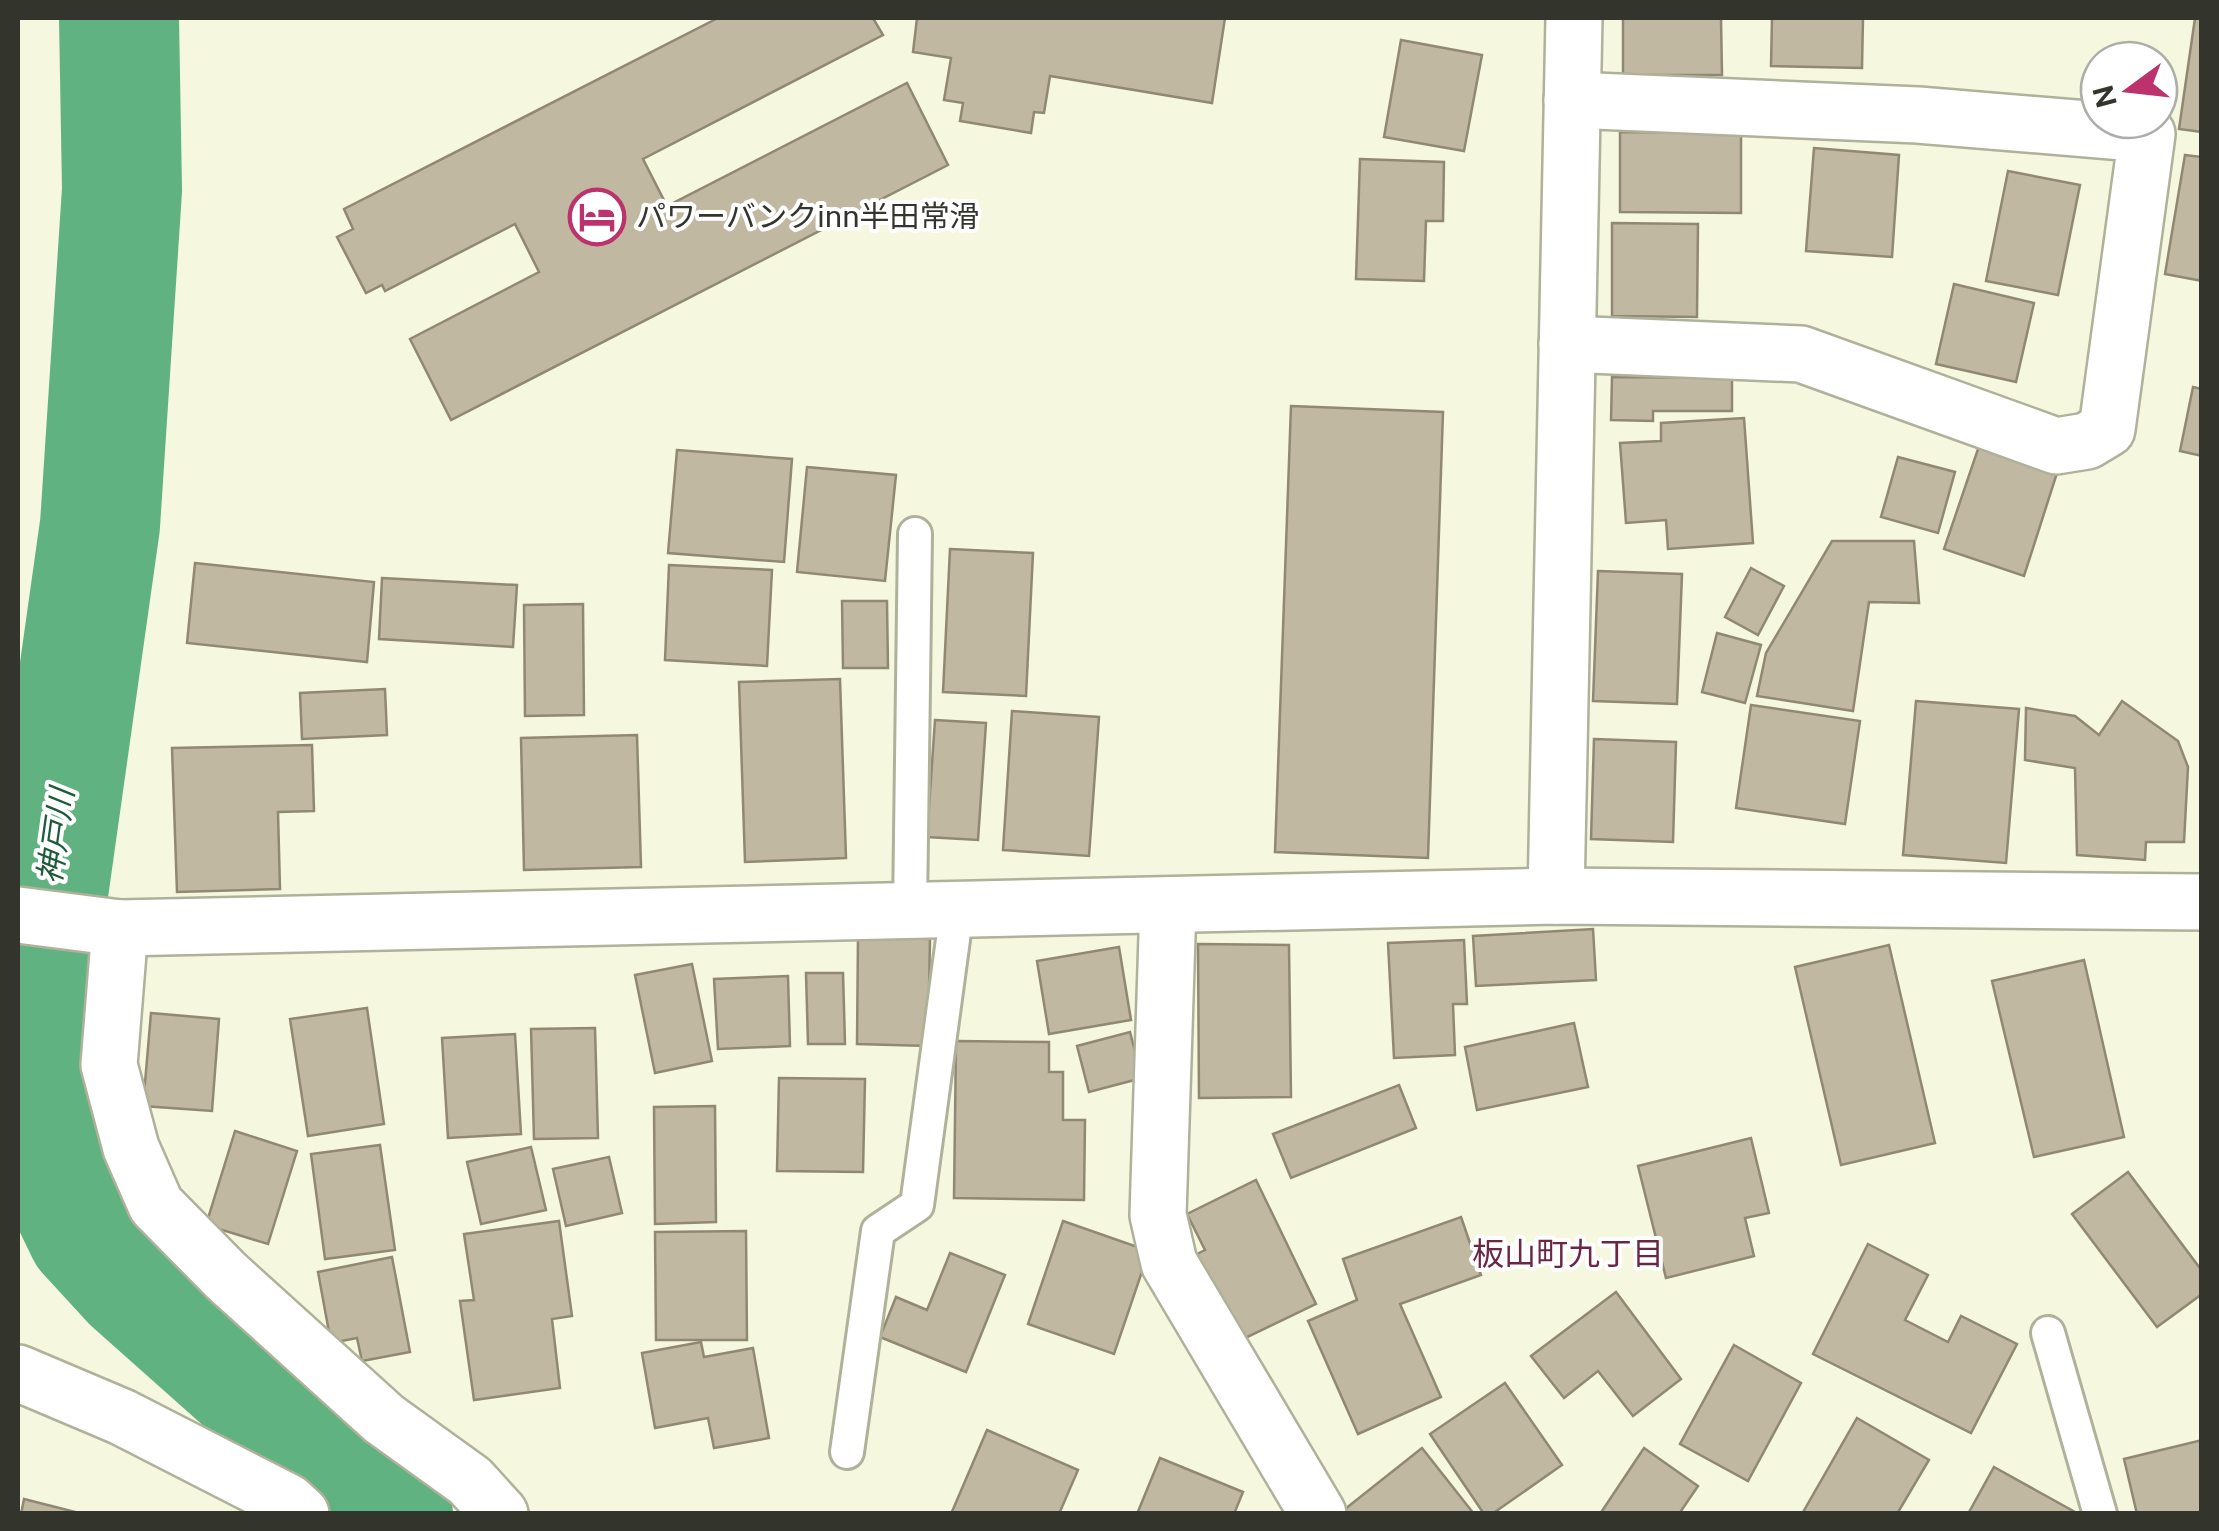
<svg xmlns="http://www.w3.org/2000/svg" width="2219" height="1531" viewBox="0 0 2219 1531" font-family="'Public Sans','Noto Sans JP',sans-serif">
  <rect width="100%" height="100%" fill="#f5f7df"/>
  <g fill="none" stroke-linecap="round" stroke-linejoin="round">
    <polyline stroke="#60b280" stroke-width="120" points="119,18 122,190 100,525 38,964 40,1112 55,1167 87,1233 132,1282 393,1514"/>
  </g>
  <g fill="#c1b8a2" stroke="#918873" stroke-width="2.5">
    <polygon points="718,18 873,18 883,35 643,159 667,206 907,83 948,165 451,420 410,339 539,272 515,224 385,291 382,285 366,293 337,237 353,229 344,209"/>
    <polygon points="911,18 1225,18 1212,103 1050,76 1044,113 1034,112 1031,133 960,121 963,103 944,100 951,58 913,52 917,18"/>
    <polygon points="1623,18 1721,18 1722,75 1623,75"/>
    <polygon points="1772,18 1863,18 1862,68 1771,66"/>
    <polygon points="2195,18 2202,18 2202,132 2179,129"/>
    <polygon points="1401,40 1482,55 1464,151 1384,137"/>
    <polygon points="1620,132 1741,133 1741,213 1620,212"/>
    <polygon points="1814,148 1899,155 1892,257 1806,251"/>
    <polygon points="2185,155 2202,157 2202,281 2165,274"/>
    <polygon points="1360,159 1444,162 1443,221 1426,221 1424,281 1356,279"/>
    <polygon points="2008,171 2080,185 2058,295 1986,281"/>
    <polygon points="1612,223 1698,224 1697,317 1612,316"/>
    <polygon points="1954,284 2034,303 2016,382 1936,364"/>
    <polygon points="1612,377 1732,378 1732,411 1653,411 1653,421 1611,420"/>
    <polygon points="2193,387 2202,389 2202,456 2180,451"/>
    <polygon points="1291,406 1443,412 1428,858 1275,852"/>
    <polygon points="1744,418 1753,543 1668,549 1666,520 1626,523 1620,443 1661,441 1661,423"/>
    <polygon points="1979,446 2057,473 2024,576 1944,549"/>
    <polygon points="677,450 792,459 784,562 668,553"/>
    <polygon points="1898,457 1955,472 1938,533 1881,517"/>
    <polygon points="807,467 896,475 885,581 797,572"/>
    <polygon points="1832,541 1914,541 1919,603 1869,602 1853,711 1757,696 1766,653"/>
    <polygon points="950,549 1033,553 1026,696 943,692"/>
    <polygon points="195,563 374,582 367,662 187,643"/>
    <polygon points="669,565 772,570 767,666 665,660"/>
    <polygon points="1751,568 1784,586 1758,635 1725,617"/>
    <polygon points="1598,571 1682,574 1677,704 1593,701"/>
    <polygon points="382,578 517,585 513,647 379,639"/>
    <polygon points="842,601 887,601 888,668 843,668"/>
    <polygon points="583,604 584,715 525,716 524,605"/>
    <polygon points="1717,633 1761,645 1745,703 1702,692"/>
    <polygon points="840,679 846,858 745,862 739,682"/>
    <polygon points="385,689 387,735 302,739 300,693"/>
    <polygon points="1916,701 2019,709 2006,863 1903,855"/>
    <polygon points="2122,701 2178,741 2188,767 2184,842 2146,842 2145,860 2077,855 2075,768 2025,760 2026,708 2075,716 2099,735"/>
    <polygon points="1751,705 1860,721 1845,824 1736,808"/>
    <polygon points="1012,711 1099,717 1089,856 1003,850"/>
    <polygon points="935,720 986,723 978,840 927,837"/>
    <polygon points="637,735 641,867 524,870 521,738"/>
    <polygon points="1594,739 1676,742 1673,842 1591,839"/>
    <polygon points="312,745 314,811 278,812 280,889 177,892 172,748"/>
    <polygon points="1593,929 1596,980 1476,986 1473,936"/>
    <polygon points="858,937 930,939 928,1046 857,1044"/>
    <polygon points="1464,940 1467,1004 1453,1004 1455,1055 1394,1058 1388,943"/>
    <polygon points="1198,944 1289,945 1291,1097 1199,1098"/>
    <polygon points="1889,945 1935,1143 1841,1165 1795,967"/>
    <polygon points="1119,947 1131,1020 1049,1034 1037,961"/>
    <polygon points="2084,960 2124,1137 2034,1157 1992,981"/>
    <polygon points="692,964 712,1061 655,1073 635,975"/>
    <polygon points="806,973 843,973 845,1044 808,1044"/>
    <polygon points="788,976 790,1046 718,1049 714,979"/>
    <polygon points="367,1008 384,1124 308,1136 290,1019"/>
    <polygon points="151,1013 219,1019 212,1111 143,1106"/>
    <polygon points="1574,1023 1588,1087 1477,1110 1465,1047"/>
    <polygon points="595,1028 598,1138 534,1139 531,1029"/>
    <polygon points="1130,1032 1142,1078 1089,1092 1077,1046"/>
    <polygon points="515,1034 521,1134 448,1138 442,1038"/>
    <polygon points="956,1041 1049,1042 1049,1072 1063,1072 1063,1120 1085,1120 1084,1200 954,1198"/>
    <polygon points="779,1078 865,1079 863,1172 777,1171"/>
    <polygon points="1399,1085 1416,1128 1291,1178 1273,1134"/>
    <polygon points="715,1106 716,1222 655,1224 654,1107"/>
    <polygon points="235,1131 297,1151 268,1244 206,1225"/>
    <polygon points="1751,1138 1769,1213 1745,1218 1754,1256 1666,1278 1638,1166"/>
    <polygon points="380,1145 395,1250 325,1259 311,1154"/>
    <polygon points="531,1147 546,1210 481,1224 467,1162"/>
    <polygon points="609,1157 622,1213 566,1226 553,1169"/>
    <polygon points="2128,1172 2202,1271 2202,1294 2157,1327 2072,1214"/>
    <polygon points="1256,1180 1316,1304 1239,1341 1197,1254 1205,1250 1187,1214"/>
    <polygon points="1461,1217 1481,1275 1400,1304 1441,1397 1358,1434 1308,1321 1357,1300 1343,1259"/>
    <polygon points="559,1221 572,1316 552,1319 560,1388 474,1400 460,1301 474,1300 464,1234"/>
    <polygon points="1063,1221 1149,1251 1114,1354 1028,1324"/>
    <polygon points="746,1231 747,1340 656,1340 655,1232"/>
    <polygon points="1868,1244 1928,1275 1905,1320 1948,1342 1961,1316 2017,1344 1971,1433 1813,1354"/>
    <polygon points="950,1253 1005,1275 966,1372 880,1337 896,1297 927,1310"/>
    <polygon points="392,1257 410,1352 362,1361 357,1338 331,1343 318,1272"/>
    <polygon points="1616,1292 1681,1379 1633,1416 1598,1371 1564,1398 1531,1356"/>
    <polygon points="701,1342 704,1357 753,1348 769,1438 714,1448 708,1418 655,1428 642,1353"/>
    <polygon points="1734,1345 1801,1383 1748,1481 1680,1444"/>
    <polygon points="1505,1383 1562,1465 1492,1514 1484,1514 1430,1434"/>
    <polygon points="1857,1418 1929,1460 1897,1514 1802,1514"/>
    <polygon points="987,1430 1078,1470 1059,1514 951,1514"/>
    <polygon points="2202,1440 2202,1514 2137,1514 2124,1459"/>
    <polygon points="1422,1448 1474,1514 1348,1514 1345,1509"/>
    <polygon points="1644,1448 1698,1486 1679,1514 1600,1514"/>
    <polygon points="1160,1458 1243,1492 1234,1514 1137,1514"/>
    <polygon points="1994,1467 2075,1512 2074,1514 1968,1514"/>
    <polygon points="24,1499 83,1514 21,1514"/>
  </g>
  <g fill="none" stroke-linecap="round" stroke-linejoin="round">
    <g stroke="#afb19a" stroke-width="38">
      <g id="lane">
        <polyline points="910,911 915,534"/>
        <polyline points="2048,1333 2100,1514"/>
        <polyline points="847,1452 878,1231 917,1205 957,910"/>
      </g>
    </g>
    <g stroke="#afb19a" stroke-width="60">
      <g id="street">
        <polyline points="1567,344 1801,354 2056,446 2087,441 2107,429 2147,134 1918,115 1572,100"/>
        <polyline points="1556,896 1574,18"/>
        <polyline points="1168,905 1158,1215 1169,1263 1318,1514"/>
        <polyline points="18,915 120,928 1556,896 2202,902"/>
        <polyline points="120,928 109,1065 131,1148 156,1205 226,1276 384,1419 470,1481 500,1514"/>
        <polyline points="18,1373 122,1417 288,1502 301,1514"/>
      </g>
    </g>
    <use href="#lane" stroke="#fff" stroke-width="32"/>
    <use href="#street" stroke="#fff" stroke-width="55"/>
  </g>
  <defs>
    <g id="hotel-ring" transform="scale(2.875)"><circle r="9.5" fill="#fff" stroke="#bc326d" stroke-width="1.5"/><path d="M-6-4.5h1.5V1H6V5H4.5V3h-9V5H-6ZM-4 0a1.8 1.8 0 1 1 3.6 0ZM.5 0V-2.5h3Q6-2.5 6 0Z" fill="#bc326d"/></g>
  </defs>
  <g fill-rule="evenodd">
    <use href="#hotel-ring" x="597" y="217"/>
  </g>
  <g text-anchor="middle" stroke-width="8" stroke-linejoin="round" paint-order="stroke">
    <g font-size="30" fill="#33342b" stroke="#fff" text-anchor="start">
      <text x="636" y="227">パワーバンクinn半田常滑</text>
    </g>
    <g font-size="32" font-style="italic" fill="#1e5b39" stroke="#fff">
      <text transform="translate(56 836) rotate(-82)" y="11">神戸川</text>
    </g>
    <g font-size="32" fill="#6b2741" stroke="#fff">
      <text x="1568" y="1265">板山町九丁目</text>
    </g>
  </g>
  <rect width="2219" height="1531" fill="none" stroke="#33342b" stroke-width="40"/>
  <g transform="translate(2129 90) rotate(255)"><circle r="48" fill="#ffffff" stroke="#adaeaa" stroke-width="2.5"/>
  <path d="M0-8L18 38L0 25L-18 38Z" fill="#bc326d"/>
  <text y="-15" font-size="28" font-weight="bold" text-anchor="middle" fill="#33342b">N</text>
  </g>
</svg>
